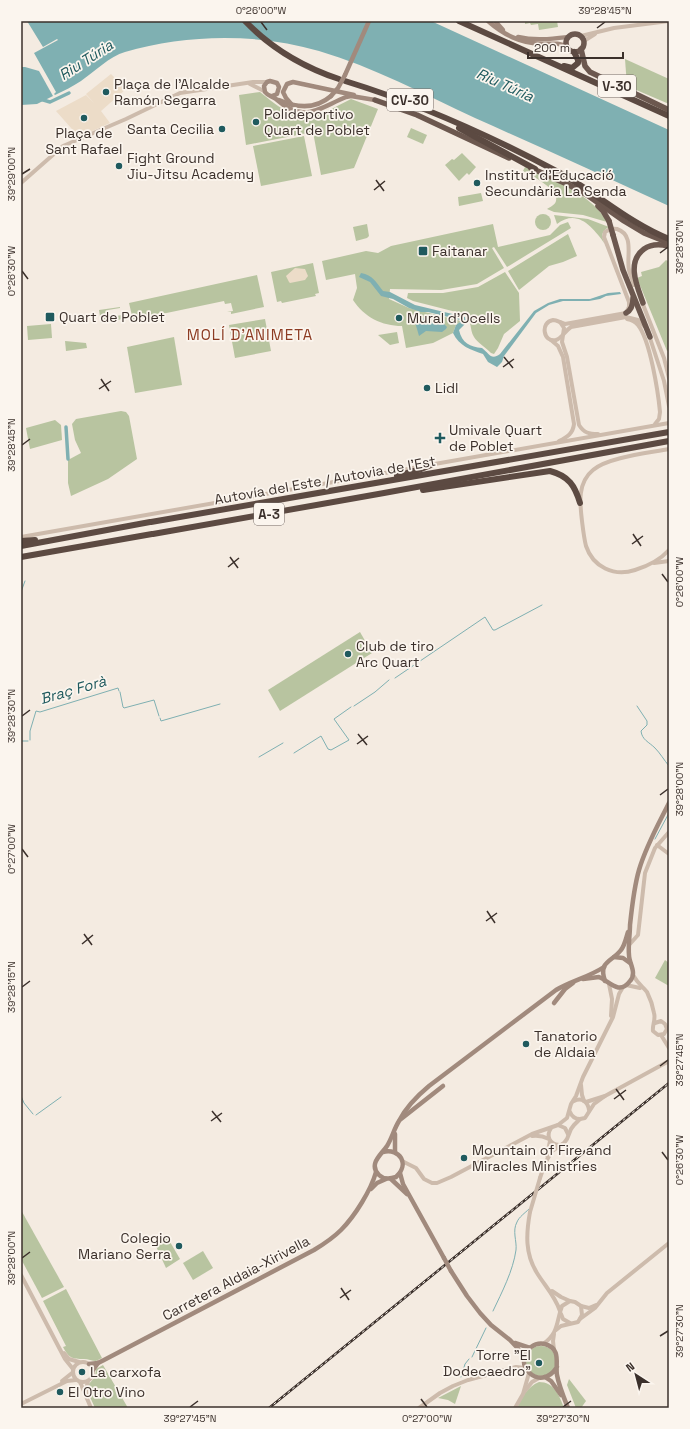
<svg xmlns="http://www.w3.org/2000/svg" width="690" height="1429" viewBox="0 0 690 1429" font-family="'Space Grotesk',sans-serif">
  <rect width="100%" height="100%" fill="#f4ebe1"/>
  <g fill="#b8c4a0">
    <polygon points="525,21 557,21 558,27 539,30 538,24 531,25 530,23 525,24"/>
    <polygon points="625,59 669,79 669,104 627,86"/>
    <path d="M260 92C269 99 279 108 290 113 311 122 333 108 351 99L378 109 354 168 321 175 313 132 246 145 239 95Z"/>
    <polygon points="411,128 427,135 423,144 407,137"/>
    <polygon points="304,136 312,176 261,186 253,146"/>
    <polygon points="462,153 476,167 469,175 467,173 459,181 445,165 452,159 454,160"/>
    <path d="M525 167C553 181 591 193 607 222L583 215 554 212 547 209C550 207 555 205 556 201 560 190 531 175 523 171Z"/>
    <polygon points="481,193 483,201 459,206 458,197"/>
    <circle cx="543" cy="222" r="8"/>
    <path d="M554 215 588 219 609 227C601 231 601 236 605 244 593 228 578 208 557 224Z"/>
    <path d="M568 222 571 228 507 267 494 247 492 248 504 268 477 284 441 290 390 289 389 299 409 308 461 321 456 325 453 333 433 343 406 348 402 326C382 326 364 317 353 300L357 288 355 274 326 280 322 261 366 251 378 253 391 246 493 224 498 247 550 235 560 225Z"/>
    <polygon points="367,224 369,236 367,238 356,241 353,227"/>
    <polygon points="568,234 577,256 563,262 549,266 519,290 508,271"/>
    <polygon points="666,260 669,262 669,350 667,351 637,278 642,276 641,272 659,267"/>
    <polygon points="313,263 319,293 315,294 316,296 282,303 281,301 277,302 271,272"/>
    <path d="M505 272 519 293 520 321 504 334 498 348 494 354 491 353C486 348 477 342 474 337 469 329 473 321 464 314L413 301 407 298 408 293H443L478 287Z"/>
    <polygon points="257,275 264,307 231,314 231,312 227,312 233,311 231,303 225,304 224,301 133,320 129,303"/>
    <polygon points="120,307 120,308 108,310 108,315 105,316 105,318 122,315 123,319 101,323 99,310"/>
    <polygon points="265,319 271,351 235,358 229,325"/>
    <polygon points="51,324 52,338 28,340 27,326"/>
    <polygon points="397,332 399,343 390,345 378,335"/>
    <polygon points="174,337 182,385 135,393 127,347"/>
    <polygon points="65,341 86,343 87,348 66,351"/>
    <polygon points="121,411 126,412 129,416 137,459 108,479 71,496 68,483 68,460 81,453 75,440 72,424 76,419"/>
    <polygon points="55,420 61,425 62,440 30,449 26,428"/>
    <polygon points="360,632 372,653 280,711 268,690"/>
    <polygon points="665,960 669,963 669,986 655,978"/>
    <polygon points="21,1210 64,1287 42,1298 21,1259"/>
    <polygon points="166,1235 180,1259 166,1268 155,1244"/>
    <polygon points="203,1251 213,1268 193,1280 183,1263"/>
    <path d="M66 1289 102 1358 96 1361C92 1361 88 1359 84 1359 72 1359 69 1358 63 1347L66 1346 43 1301Z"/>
    <circle cx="541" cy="1361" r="15"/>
    <polygon points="103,1365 128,1408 95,1408 90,1397 88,1385 95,1377 96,1369"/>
    <polygon points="569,1379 586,1401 581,1408 576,1408 567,1385"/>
    <path d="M539 1382C554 1382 559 1395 564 1408H517C522 1397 527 1387 539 1382Z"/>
    <polygon points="461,1386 455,1404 448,1400 438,1398"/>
  </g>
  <g fill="#ecdcc8">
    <polygon points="111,74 126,89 101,111 110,123 79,137 56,111 86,95 94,103 86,94"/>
    <polygon points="295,268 305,269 308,276 305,280 290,283 289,282 286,276"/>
  </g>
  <g fill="#7fb0b2">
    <path d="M27 21H431L669 130V206C604 176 540 147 475 118 424 94 373 67 319 51 258 33 186 34 125 52 110 56 94 72 81 81 73 86 64 91 55 95L54 94 56 92 34 53 58 40 57 39 43 47Z"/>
    <polygon points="21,67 25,67 39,71 53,96 37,104 21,105"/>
    <path d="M361 273C373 275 376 282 383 291L390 292 415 305 465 317 466 323 459 330C462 343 470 347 482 348 489 353 491 361 500 354L534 311 548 303 560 299H590L608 293 620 292 621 294 606 296 600 299 589 301H563L549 305 536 313 504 356 502 362 497 367 488 362 483 354C471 350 459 346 453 333L456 325 460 322V320L428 312H421L409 308 393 299 381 296 370 282 359 277Z"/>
    <polygon points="419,317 443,323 447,327 446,329 442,332 426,331 419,336 415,322 417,318"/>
  </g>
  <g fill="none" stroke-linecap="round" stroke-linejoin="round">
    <g stroke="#7fb0b2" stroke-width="1">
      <polyline points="21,592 25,581"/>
      <polyline points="395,678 485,617 493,630 495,630 542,605"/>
      <polyline points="120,692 123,707 124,708 154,700 159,716"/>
      <polyline points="354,706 375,692 389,680"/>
      <path d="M637 706 647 721V725L641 731C642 740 649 742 655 748 660 753 664 760 669 766"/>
      <polyline points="160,718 161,721 220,704"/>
      <polyline points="30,740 30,731 36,711 40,712 118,688 119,691"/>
      <polyline points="21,741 28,741"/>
      <polyline points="294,753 321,736 328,749 331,750 349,740 334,719 351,707"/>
      <polyline points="259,757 283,743"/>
      <polyline points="655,839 669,813"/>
      <polyline points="21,1096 24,1103 33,1114"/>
      <polyline points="36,1115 61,1097"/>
      <path d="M493 1311C502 1292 513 1271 516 1250 517 1241 512 1231 517 1222 519 1217 525 1213 529 1209"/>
      <polyline points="472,1357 486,1328"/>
      <polyline points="461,1377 465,1364 469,1359"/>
    </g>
    <g stroke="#7fb0b2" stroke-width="3.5">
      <polyline points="40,99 50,102 69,93"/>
      <polyline points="66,427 68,459"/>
    </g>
    <g stroke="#cdbbac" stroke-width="4">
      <polyline points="581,36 614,28 669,21"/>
      <polyline points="584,41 595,34"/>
      <polyline points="250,84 264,91"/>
      <polyline points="21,183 63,146 126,119 180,93 253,82 267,82"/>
      <path d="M634 285C633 280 630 275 629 270 626 257 635 235 617 229 612 228 609 229 605 232L604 237 629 302V307L626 313 565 324C561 323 557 320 553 320 540 322 543 343 556 340 562 338 565 331 571 327L626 317 638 320 644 326"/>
      <polyline points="642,302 664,358 669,378"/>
      <path d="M627 319C632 320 635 321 638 325 650 340 658 391 660 412L659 419 655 424"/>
      <path d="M560 322 564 328 562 342 567 357 579 425C584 433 589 434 598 434"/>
      <polyline points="649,335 664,381 669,406"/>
      <path d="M551 340 558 346 563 357 574 424C573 433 568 437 559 441"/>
      <path d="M669 449C649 453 608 457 593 470 577 483 580 504 582 521 583 529 584 538 586 546 593 567 614 577 635 570 648 566 660 560 669 550"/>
      <polyline points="429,465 669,423"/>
      <polyline points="21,537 419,467"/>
      <polyline points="654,563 669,561"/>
      <polyline points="657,845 669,854"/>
      <polyline points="629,945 638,935 645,873 655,848 669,832"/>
      <path d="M633 975C638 984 642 986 647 992 650 998 653 1007 654 1013 656 1020 652 1025 653 1031L658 1035 664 1034 667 1029 665 1024 661 1021 655 1023"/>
      <polyline points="609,984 612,999 611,1016"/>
      <polyline points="626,985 640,988"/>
      <polyline points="661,1035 669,1048"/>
      <polyline points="581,1085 582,1095 584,1101"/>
      <path d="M574 1101C582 1097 588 1102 589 1110"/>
      <polyline points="586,1102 605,1096 669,1061"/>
      <path d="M570 1112C572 1117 575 1119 580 1119"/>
      <polyline points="558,1125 565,1128 568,1134"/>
      <path d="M551 1128C546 1136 549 1144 559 1145"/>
      <path d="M532 1136C539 1135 543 1136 549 1139"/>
      <polyline points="547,1156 550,1141"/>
      <polyline points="402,1161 416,1168 424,1179 432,1183 437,1183 451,1177 532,1134 558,1125 567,1118 571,1104 576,1096 583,1077 613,1017 619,994 623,987"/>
      <polyline points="544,1165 552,1151 564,1143 567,1139 571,1129 574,1125 580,1119 585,1118 594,1104 605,1096"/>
      <polyline points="540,1178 545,1163"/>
      <path d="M530 1212C526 1234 525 1254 537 1273 545 1286 555 1296 560 1311"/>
      <polyline points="21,1275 65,1359 73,1369"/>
      <polyline points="552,1291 561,1297 570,1301 575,1302 581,1306 582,1315 578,1322 561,1326 556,1330"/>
      <polyline points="581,1306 589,1308 596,1305"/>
      <polyline points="561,1314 563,1319 570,1323"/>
      <polyline points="580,1319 595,1308 607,1293 669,1243"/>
      <polyline points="554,1334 553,1341 554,1350"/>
      <path d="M543 1344C559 1333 556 1322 562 1306L570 1301"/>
      <polyline points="64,1353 69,1359 79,1362"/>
      <circle cx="83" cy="1372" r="10"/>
      <polyline points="62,1381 72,1373"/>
      <polyline points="80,1382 91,1408"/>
      <polyline points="524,1392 532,1382 539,1378"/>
      <polyline points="87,1398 86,1390 88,1381"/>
      <polyline points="21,1404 67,1381 76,1380"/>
      <polyline points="419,1408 440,1393 453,1386 468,1380 516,1367 525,1368"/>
      <polyline points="515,1408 523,1394 529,1373"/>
    </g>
    <g stroke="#a18a7d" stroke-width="4.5">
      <path d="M488 21C504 35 520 43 542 44 551 44 559 42 567 47"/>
      <polyline points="495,21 503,30"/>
      <path d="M518 37C535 41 551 39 568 37"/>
      <polyline points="345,75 369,21"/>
      <path d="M272 96 277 94 279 87 277 83 270 81 267 82 264 86 265 92C268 96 272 96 276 99 304 124 317 109 346 97L351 96 375 100"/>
      <path d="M279 100C297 108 315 110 331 96"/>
      <polyline points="292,105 286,98 283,92 287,84 293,82 354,95"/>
      <polyline points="614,957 623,958 630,963"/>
      <path d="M583 979 599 977C609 981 619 996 630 981 632 979 633 976 633 973 633 967 629 961 629 955 628 945 630 935 630 925 632 906 634 887 639 870 646 846 658 825 669 803"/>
      <path d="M605 981C598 961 612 962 621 950 625 945 626 938 628 932"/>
      <polyline points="554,1003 565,989 573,983"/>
      <polyline points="401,1119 443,1086"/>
      <polyline points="395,1134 395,1152"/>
      <path d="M383 1152C400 1148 410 1164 396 1177 390 1179 384 1180 379 1175 368 1164 381 1155 387 1146 392 1138 394 1129 399 1121 406 1107 417 1096 429 1086L556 990C571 981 589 977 604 967"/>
      <polyline points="400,1173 403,1184 444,1258"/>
      <polyline points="391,1179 407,1194"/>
      <polyline points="371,1189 377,1183 386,1179"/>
      <polyline points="451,1271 467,1296 480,1313 491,1325 510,1340 525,1356"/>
      <polyline points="515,1343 530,1348"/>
      <path d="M89 1364 98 1363 104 1360 314 1250C324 1244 333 1238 341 1230 355 1216 371 1190 376 1172"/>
      <path d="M557 1367C540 1394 510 1363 531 1347 535 1344 540 1343 545 1344 562 1349 555 1364 557 1375 559 1386 564 1398 568 1408"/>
      <polyline points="93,1370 98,1363"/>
      <polyline points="545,1377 551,1381 561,1395"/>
    </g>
    <g stroke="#6c584f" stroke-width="5.5">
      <circle cx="575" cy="43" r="9"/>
      <polyline points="581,49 585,66 590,72 669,110"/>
      <polyline points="375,100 417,115 509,158"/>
      <polyline points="531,168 569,185 587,195 624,221 644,233 669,243"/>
      <polyline points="598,206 603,211 609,221"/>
      <polyline points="613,235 623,270 650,337"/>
      <path d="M643 303C637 286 626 262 644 249 651 244 659 244 668 246"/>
      <path d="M626 313C632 310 633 304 633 298"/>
    </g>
    <g stroke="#5c4a42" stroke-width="6">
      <path d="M245 21C271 48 303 67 339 79"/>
      <polyline points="459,21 669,116"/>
      <polyline points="564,66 572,68 578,63 578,60 574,52"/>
      <path d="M345 81C420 104 491 136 560 173 598 194 629 223 669 239"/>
      <polyline points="459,128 535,169"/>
      <polyline points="397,476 421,469 431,465"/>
      <path d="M423 490 550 471C569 476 575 486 580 503"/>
      <polyline points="151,522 669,432"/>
      <polyline points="153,534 384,493 669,441"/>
      <polyline points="21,541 35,540"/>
      <polyline points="21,546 150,522"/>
      <polyline points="21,557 152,534"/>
    </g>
    <g stroke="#3b302b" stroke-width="2.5">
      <polyline id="rail" points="269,1408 669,1083"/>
    </g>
    <use href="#rail" stroke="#fbf5ee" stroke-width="1" stroke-dasharray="3" stroke-linecap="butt"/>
    <polyline stroke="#cdbbac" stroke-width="4" points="530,1212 540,1178"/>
    <g stroke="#a18a7d" stroke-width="4.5">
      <polyline points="331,96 338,88 345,75"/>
      <polyline points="444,1258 451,1271"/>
    </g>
    <polyline stroke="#6c584f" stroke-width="5.5" points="609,221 613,235"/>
  </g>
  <path fill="none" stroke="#3b302b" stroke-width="1.5" d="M261 22 267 30M597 28 605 22M22 174 30 169M376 180 384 191M374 190 385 181M660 253 668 247M22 271 28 279M504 357 513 368M503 367 514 359M101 379 109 391M99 389 111 381M22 445 30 439M633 534 641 546M632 544 643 536M230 557 238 568M228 567 239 558M662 574 668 582M22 716 30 710M358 734 367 745M357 744 368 736M660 795 668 789M22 849 28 857M487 911 495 923M486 921 497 913M84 934 92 945M82 944 93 935M22 987 30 981M660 1066 668 1060M616 1089 624 1100M614 1099 626 1090M212 1111 221 1122M211 1121 222 1113M662 1152 668 1160M22 1258 30 1252M341 1288 349 1300M340 1298 351 1290M660 1336 668 1331M421 1399 427 1407M190 1407 198 1401M563 1407 571 1401"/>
  <g fill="#1f5a5e" stroke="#fbf5ee" stroke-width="1.5">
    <circle cx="106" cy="92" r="4"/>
    <circle cx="84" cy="118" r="4"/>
    <circle cx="256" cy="122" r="4"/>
    <circle cx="222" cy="129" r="4"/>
    <circle cx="119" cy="166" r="4"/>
    <circle cx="477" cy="183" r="4"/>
    <rect x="418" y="246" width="10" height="10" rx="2"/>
    <rect x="45" y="312" width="10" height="10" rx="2"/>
    <circle cx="399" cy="318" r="4"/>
    <circle cx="427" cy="388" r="4"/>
    <path d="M438 432h4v4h4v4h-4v4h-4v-4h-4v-4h4z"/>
    <circle cx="348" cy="654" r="4"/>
    <circle cx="526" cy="1044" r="4"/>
    <circle cx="464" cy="1158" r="4"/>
    <circle cx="179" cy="1246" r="4"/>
    <circle cx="539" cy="1363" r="4"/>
    <circle cx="82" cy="1372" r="4"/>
    <circle cx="60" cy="1392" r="4"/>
  </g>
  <g text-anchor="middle" stroke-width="3.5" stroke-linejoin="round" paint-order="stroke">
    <g fill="#fbf5ee" stroke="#756b66" stroke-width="1">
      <rect x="598" y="75" width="38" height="22" rx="3"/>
      <rect x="387" y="89" width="46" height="22" rx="3"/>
      <rect x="254" y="503" width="30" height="22" rx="3"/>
    </g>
    <g font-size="13" font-weight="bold" fill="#3b302b">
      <text x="617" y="91">V-30</text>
      <text x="410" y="105">CV-30</text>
      <text x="269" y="519">A-3</text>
    </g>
    <g font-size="14" fill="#3b302b" stroke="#fbf5ee" text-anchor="start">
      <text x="114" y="89">Plaça de l'Alcalde<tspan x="114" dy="16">Ramón Segarra</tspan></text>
      <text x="264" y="119">Polideportivo<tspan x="264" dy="16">Quart de Poblet</tspan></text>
      <text x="214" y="134" text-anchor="end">Santa Cecilia</text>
      <text x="84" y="138" text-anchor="middle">Plaça de<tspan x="84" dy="16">Sant Rafael</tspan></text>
      <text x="127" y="163">Fight Ground<tspan x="127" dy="16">Jiu-Jitsu Academy</tspan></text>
      <text x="485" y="180">Institut d'Educació<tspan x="485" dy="16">Secundària La Senda</tspan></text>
      <text x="432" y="256">Faitanar</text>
      <text x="59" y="322">Quart de Poblet</text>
      <text x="407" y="323">Mural d'Ocells</text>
      <text x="435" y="393">Lidl</text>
      <text x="449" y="435">Umivale Quart<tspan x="449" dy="16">de Poblet</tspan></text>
      <text x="356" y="651">Club de tiro<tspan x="356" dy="16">Arc Quart</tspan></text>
      <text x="534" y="1041">Tanatorio<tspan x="534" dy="16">de Aldaia</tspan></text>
      <text x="472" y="1155">Mountain of Fire and<tspan x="472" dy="16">Miracles Ministries</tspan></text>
      <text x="171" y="1243" text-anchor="end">Colegio<tspan x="171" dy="16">Mariano Serra</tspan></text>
      <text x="531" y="1360" text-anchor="end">Torre "El<tspan x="531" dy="16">Dodecaedro"</tspan></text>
      <text x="90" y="1377">La carxofa</text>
      <text x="68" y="1397">El Otro Vino</text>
    </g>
    <g font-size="14" fill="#3b302b" stroke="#fbf5ee">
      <text transform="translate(325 480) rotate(-10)" y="5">Autovía del Este / Autovia de l'Est</text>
      <text transform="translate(236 1278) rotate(-28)" y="5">Carretera Aldaia-Xirivella</text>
    </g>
    <g font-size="15" font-style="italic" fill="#1f5a5e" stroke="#fbf5ee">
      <text transform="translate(86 60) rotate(-33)" y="5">Riu Túria</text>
      <text transform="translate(505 85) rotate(24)" y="5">Riu Túria</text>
      <text transform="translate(73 690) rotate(-16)" y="5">Braç Forà</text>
    </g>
    <g font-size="15" letter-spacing="1" fill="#8c3b22" stroke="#fbf5ee">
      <text x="250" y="340">MOLÍ D'ANIMETA</text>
    </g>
  </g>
  <rect width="690" height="1429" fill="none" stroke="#fbf5ee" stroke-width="44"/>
  <g transform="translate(636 1375) rotate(324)" stroke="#fbf5ee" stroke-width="3" paint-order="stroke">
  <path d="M0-3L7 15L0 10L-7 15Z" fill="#3b302b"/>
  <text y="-6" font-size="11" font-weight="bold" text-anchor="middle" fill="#3b302b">N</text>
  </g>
  <path d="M528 52v6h95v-6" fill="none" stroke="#3b302b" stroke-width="2"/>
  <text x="534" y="52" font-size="12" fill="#3b302b" stroke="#fbf5ee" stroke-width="3" paint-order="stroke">200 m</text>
  <rect x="22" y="22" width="646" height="1385" fill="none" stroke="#3b302b" stroke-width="1.5"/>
  <g font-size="10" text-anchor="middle" fill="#3b302b">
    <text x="261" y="14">0°26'00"W</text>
    <text x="605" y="14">39°28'45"N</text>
    <text transform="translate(11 174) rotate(-90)" y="4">39°29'00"N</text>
    <text transform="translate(679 247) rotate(-90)" y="4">39°28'30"N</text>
    <text transform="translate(11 271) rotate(-90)" y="4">0°26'30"W</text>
    <text transform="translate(11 445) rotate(-90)" y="4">39°28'45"N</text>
    <text transform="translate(679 582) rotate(-90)" y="4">0°26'00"W</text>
    <text transform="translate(11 716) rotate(-90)" y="4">39°28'30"N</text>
    <text transform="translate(679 789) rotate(-90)" y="4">39°28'00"N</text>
    <text transform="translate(11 849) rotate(-90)" y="4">0°27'00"W</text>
    <text transform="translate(11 987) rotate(-90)" y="4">39°28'15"N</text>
    <text transform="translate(679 1060) rotate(-90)" y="4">39°27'45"N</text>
    <text transform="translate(679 1160) rotate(-90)" y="4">0°26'30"W</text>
    <text transform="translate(11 1258) rotate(-90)" y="4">39°28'00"N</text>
    <text transform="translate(679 1331) rotate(-90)" y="4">39°27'30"N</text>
    <text x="190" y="1422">39°27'45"N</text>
    <text x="427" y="1422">0°27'00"W</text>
    <text x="563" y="1422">39°27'30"N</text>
  </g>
</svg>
